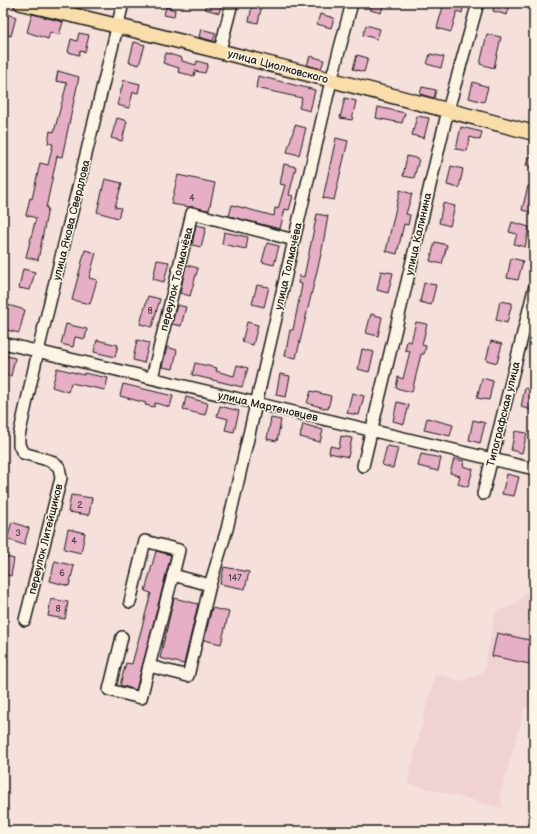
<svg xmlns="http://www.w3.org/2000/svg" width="537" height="834" viewBox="0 0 537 834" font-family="'Balsamiq Sans',sans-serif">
  <rect width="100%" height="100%" fill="#f5e0db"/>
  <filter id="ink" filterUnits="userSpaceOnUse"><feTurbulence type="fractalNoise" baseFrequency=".025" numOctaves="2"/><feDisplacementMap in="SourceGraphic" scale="8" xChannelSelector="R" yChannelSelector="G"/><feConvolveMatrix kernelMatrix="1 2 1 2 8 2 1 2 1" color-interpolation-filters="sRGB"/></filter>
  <g filter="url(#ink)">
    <polygon fill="#f0d1d4" points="534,581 534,709 525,707 500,795 503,808 407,783 435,674 461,681 483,674 496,611 516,605"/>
    <g fill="#e6afc5" stroke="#1c1c1c">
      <polygon points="206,3 222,3 219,13 205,9"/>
      <polygon points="372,3 384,3 381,13 370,10"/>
      <polygon points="444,3 464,3 462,13 457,11 451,32 437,28"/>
      <polygon points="495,3 510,5 507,15 493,11"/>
      <polygon points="252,6 261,9 258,23 249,21"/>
      <polygon points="166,7 175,10 174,17 164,15"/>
      <polygon points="7,14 16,17 11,36 3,33"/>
      <polygon points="32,14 63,22 59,35 50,32 48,39 27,32"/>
      <polygon points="320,14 334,18 331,28 317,24"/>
      <polygon points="366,25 380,29 377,39 363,35"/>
      <polygon points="201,29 216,33 213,41 199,37"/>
      <polygon points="79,33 89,35 85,52 80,51 79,55 68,52 71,39 77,41"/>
      <polygon points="487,34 501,37 494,68 480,64"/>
      <polygon points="134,42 145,45 139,65 129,62"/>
      <polygon points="166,53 182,58 182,61 196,65 197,61 208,64 205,73 195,71 194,76 178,72 179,68 163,63"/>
      <polygon points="430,54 444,57 441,68 427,64"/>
      <polygon points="357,55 368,58 364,72 353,69"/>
      <polygon points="310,56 324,60 321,69 307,65"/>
      <polygon points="58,71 79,77 62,157 57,156 46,208 48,208 38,260 26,257 36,218 26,215 30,198 32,199 40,163 48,165 53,144 48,143 50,131 54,132 67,83 56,81"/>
      <polygon points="258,76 315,90 310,111 299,108 302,98 256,88"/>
      <polygon points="124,80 140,84 138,93 133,92 129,108 117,105"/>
      <polygon points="473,82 488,87 484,102 469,98"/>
      <polygon points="422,87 436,90 434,98 420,94"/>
      <polygon points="345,98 356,101 352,120 340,118"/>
      <polygon points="378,107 405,113 402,123 376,118"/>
      <polygon points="417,116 429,118 424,138 412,135"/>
      <polygon points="117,118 127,121 122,141 111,138"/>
      <polygon points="295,125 306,128 299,155 287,152"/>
      <polygon points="461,127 482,132 480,140 470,137 467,151 456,149"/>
      <polygon points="336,138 348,141 334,200 323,198"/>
      <polygon points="407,156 419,159 414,178 403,176"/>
      <polygon points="529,156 534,158 534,167 526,165"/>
      <polygon points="284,164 296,167 289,195 293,196 289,210 285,209 280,229 229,216 232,205 274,216 275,208 278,209 285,185 280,184"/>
      <polygon points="451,166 463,169 459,188 447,185"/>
      <polygon points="178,175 215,183 209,210 171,204"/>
      <polygon points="105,179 122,183 115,207 121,208 118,218 97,212"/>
      <polygon points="528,186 534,188 533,213 522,210"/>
      <polygon points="400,190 412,194 406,214 410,215 408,225 404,224 397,254 386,251"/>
      <polygon points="443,203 455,206 450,226 439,223"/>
      <polygon points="317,214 328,216 322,250 296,358 285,356 290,330 293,330 301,290 302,284 298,283 299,276 304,277"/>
      <polygon points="512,222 529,227 525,247 514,244 517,234 509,232"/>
      <polygon points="196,225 206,227 201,247 192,245"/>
      <polygon points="224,232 248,237 246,249 222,244"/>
      <polygon points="435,242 447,245 442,264 430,261"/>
      <polygon points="267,243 279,246 274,265 262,262"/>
      <polygon points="85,250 96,253 89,278 97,280 90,304 72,300"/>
      <polygon points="511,258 523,261 518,280 507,278"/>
      <polygon points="157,260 169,262 164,282 153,279"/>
      <polygon points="186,265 198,268 190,296 180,293"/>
      <polygon points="23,269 35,272 30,290 19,288"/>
      <polygon points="381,271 393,273 388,293 377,290"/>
      <polygon points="424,283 436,285 431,305 420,302"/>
      <polygon points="257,285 269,287 264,307 252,304"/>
      <polygon points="148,296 160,299 152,327 140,324"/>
      <polygon points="500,301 512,303 507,323 496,320"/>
      <polygon points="8,305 25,310 19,333 3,329"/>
      <polygon points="177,305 186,307 181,326 172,324"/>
      <polygon points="371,314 382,317 378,336 366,333"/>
      <polygon points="247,322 258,325 253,345 242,342"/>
      <polygon points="416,322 427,324 422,345 426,346 424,354 421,354 412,392 396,388 398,377 403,379 410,351 405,350 407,341 411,342"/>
      <polygon points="66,324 87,329 85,339 75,337 73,347 61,344"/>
      <polygon points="97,340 118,345 115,357 94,352"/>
      <polygon points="137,340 149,343 144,363 133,360"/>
      <polygon points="491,341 502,344 497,363 486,360"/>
      <polygon points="167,347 177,350 173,369 162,367"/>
      <polygon points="362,349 374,352 369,372 358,369"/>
      <polygon points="3,355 15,358 11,376 3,375"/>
      <polygon points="195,363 217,368 216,371 234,376 237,365 248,368 242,387 192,375"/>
      <polygon points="57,368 84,375 84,373 108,378 105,390 71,383 68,392 52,387"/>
      <polygon points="280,374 290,376 286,397 276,395"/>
      <polygon points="482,378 493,381 489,400 477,398"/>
      <polygon points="123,384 173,396 170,407 155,403 154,407 145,405 146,403 120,396"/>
      <polygon points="525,388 534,390 532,410 521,407"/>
      <polygon points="311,391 331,396 328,409 307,403"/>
      <polygon points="352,393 364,396 359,415 347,413"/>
      <polygon points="186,397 208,403 205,415 183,410"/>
      <polygon points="397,402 409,405 404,424 393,421"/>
      <polygon points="220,406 239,411 234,432 225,430 228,419 217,416"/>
      <polygon points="271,418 281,420 277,441 267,439"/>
      <polygon points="427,418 453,425 450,436 424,430"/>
      <polygon points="473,420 485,423 480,443 469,440"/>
      <polygon points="303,424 323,430 320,442 300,437"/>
      <polygon points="515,431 527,433 522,453 511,450"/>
      <polygon points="341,436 352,438 348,457 329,453 330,446 339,448"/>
      <polygon points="387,446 398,448 393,468 382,465"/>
      <polygon points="421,454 441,458 438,471 418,466"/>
      <polygon points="454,459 464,461 463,466 473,469 468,487 458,484 460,476 450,473"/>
      <polygon points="507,474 519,477 514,496 502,494"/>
      <polygon points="71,495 92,498 89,515 68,512"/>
      <polygon points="12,522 29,528 24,545 7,539"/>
      <polygon points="68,529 85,533 81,553 64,549"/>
      <polygon points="156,551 171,555 136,690 120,685 126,663 132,664 151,593 145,591"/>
      <polygon points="3,556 14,559 11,576 3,574"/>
      <polygon points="55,561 74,566 69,586 50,581"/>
      <polygon points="224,567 249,572 245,589 220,584"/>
      <polygon points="174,598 198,604 184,664 160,658"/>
      <polygon points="51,599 68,602 65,619 48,616"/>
      <polygon points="212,608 229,612 221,644 204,640"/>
      <polygon points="497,633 534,641 534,665 492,656"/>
    </g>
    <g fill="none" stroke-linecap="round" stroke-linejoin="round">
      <g stroke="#1c1c1c" stroke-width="14">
        <g id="minor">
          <polyline points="220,50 232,3"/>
          <polyline points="3,343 534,469"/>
          <polyline points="152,378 192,213 294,240"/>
          <polyline points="363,466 448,110 478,3"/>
          <polyline points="483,494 534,289"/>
          <polyline points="210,585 173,575 149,666 188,676 210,585 227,529 331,81 352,3"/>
          <polyline points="130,602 145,541 179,550 173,575"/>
          <polyline points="25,620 61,478 59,467 51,461 23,453 19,445 19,436 38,351 123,3"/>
          <polyline points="122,637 109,690 141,698 149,666"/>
        </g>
      </g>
      <g stroke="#1c1c1c" stroke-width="17">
        <path id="major" d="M21 3C193 43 363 88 534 133"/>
      </g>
      <use href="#minor" stroke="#fcf5e5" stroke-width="11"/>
      <use href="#major" stroke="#f9deab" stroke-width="14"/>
    </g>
  </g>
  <g text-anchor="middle" stroke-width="3" stroke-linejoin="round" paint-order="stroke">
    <g font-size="9" fill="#4e4146">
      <text x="192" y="201">4</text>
      <text x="150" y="314">8</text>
      <text x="80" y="508">2</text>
      <text x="18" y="536">3</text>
      <text x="74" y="544">4</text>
      <text x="62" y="576">6</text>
      <text x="235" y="581">147</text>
      <text x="58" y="612">8</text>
    </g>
    <g font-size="11" fill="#1c1c1c" stroke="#fcf5e5">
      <text transform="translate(278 66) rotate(15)" y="4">улица Циолковского</text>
      <text transform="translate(71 220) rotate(-76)" y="4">улица Якова Свердлова</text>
      <text transform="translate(418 234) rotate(-77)" y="4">улица Калинина</text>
      <text transform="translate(288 266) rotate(-77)" y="4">улица Толмачёва</text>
      <text transform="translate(176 279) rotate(-76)" y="4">переулок Толмачёва</text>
      <text transform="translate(268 406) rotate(13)" y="4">улица Мартеновцев</text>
      <text transform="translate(503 414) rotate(-76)" y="4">Типографская улица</text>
      <text transform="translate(45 539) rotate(-76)" y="4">переулок Литейщиков</text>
    </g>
  </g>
  <rect width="537" height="834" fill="none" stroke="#fcf5e5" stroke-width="16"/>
  <rect x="8" y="8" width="521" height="818" fill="none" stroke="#1c1c1c" stroke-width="1.5" filter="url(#ink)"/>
</svg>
